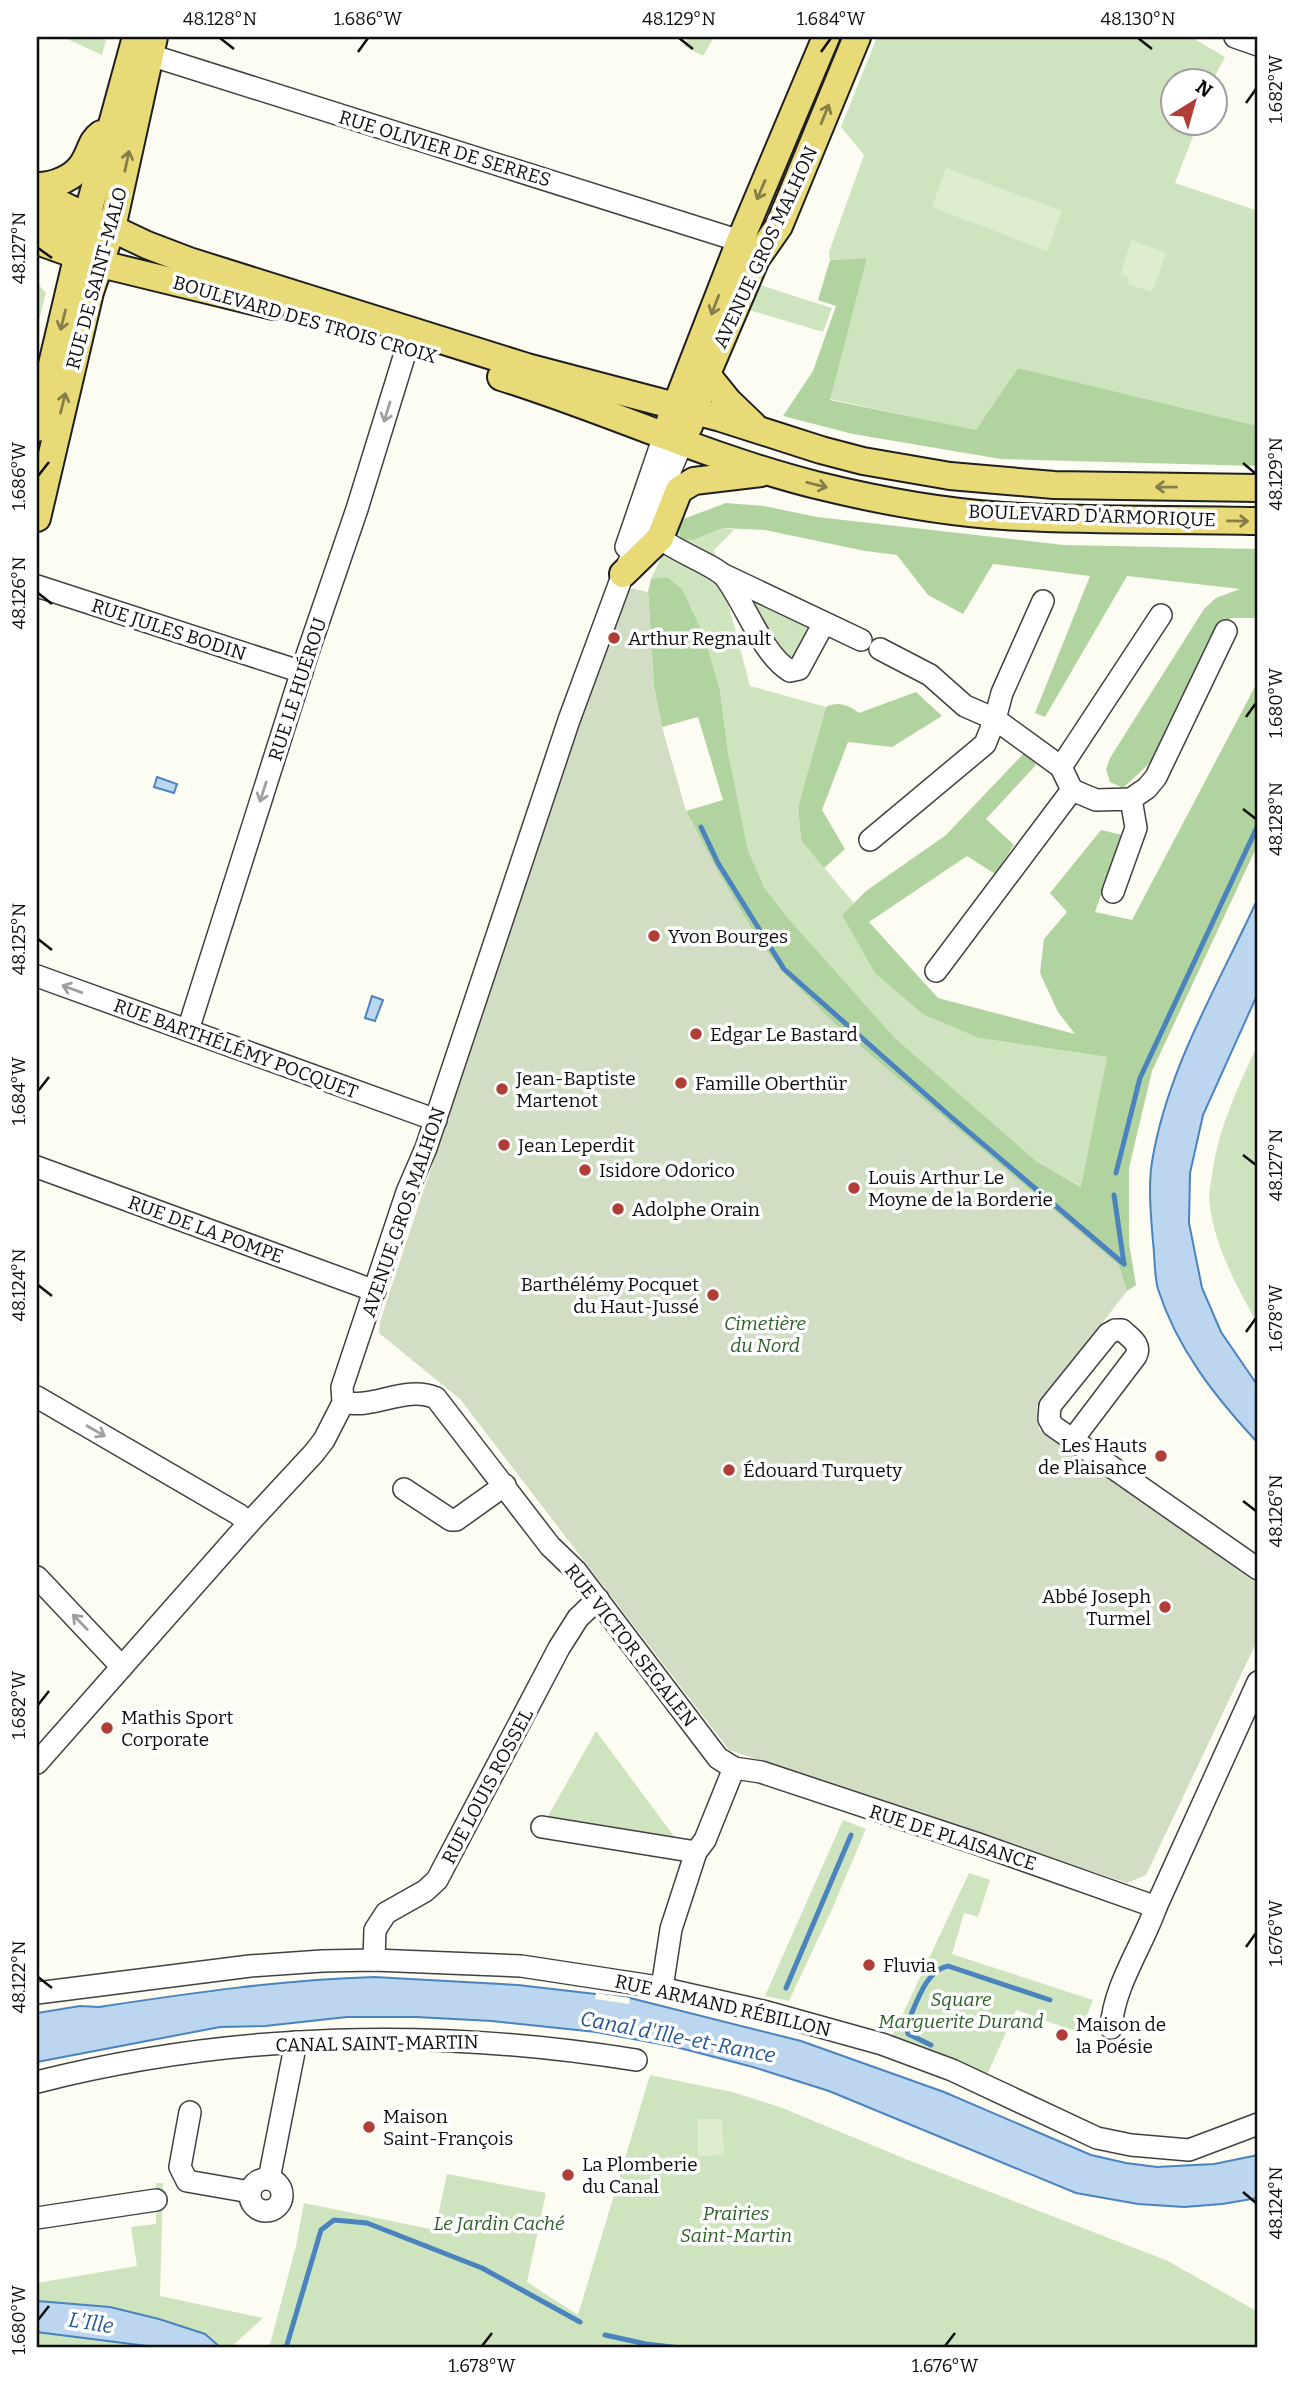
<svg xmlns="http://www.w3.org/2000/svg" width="1295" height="2385" viewBox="0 0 1295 2385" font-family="Bitter,serif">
  <rect width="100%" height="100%" fill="#fdfcf2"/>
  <g fill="#cee4bf">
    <polygon points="63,37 100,37 106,40 102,55"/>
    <polygon points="689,37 714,37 703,56 684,46"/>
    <polygon points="877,37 1191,37 1225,57 1213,80 1172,80 1172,122 1198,123 1175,183 1258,211 1258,426 1018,368 976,431 830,399 867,258 830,260 829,252 864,155 841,127"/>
    <polygon points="37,283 46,293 37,328"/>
    <polygon points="760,285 832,308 823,332 749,310"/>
    <polygon points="678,521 693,540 723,528 734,530 714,550 750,686 826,707 798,807 801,840 854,903 842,915 979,1038 1107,1057 1082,1187 1036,1161 895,1038 788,918 764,887 748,850 728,752 720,691 651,579"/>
    <polygon points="742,592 810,626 813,633 802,657 789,663"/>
    <path d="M1258 1044V1325C1238 1288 1216 1250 1210 1207 1208 1194 1211 1182 1213 1169 1220 1124 1239 1085 1258 1044Z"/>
    <polygon points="596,1731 676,1839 547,1818"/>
    <polygon points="843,1820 866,1829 832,1909 789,2001 765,1996"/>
    <polygon points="969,1873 990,1880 978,1917 964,1913 952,1954 1093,2000 1080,2033 1016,2010 987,2075 892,2037"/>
    <polygon points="650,2075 732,2092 780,2107 908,2160 1168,2261 1258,2312 1258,2348 269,2348 296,2246 304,2203 435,2230 447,2174 546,2193 527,2282 578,2315"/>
    <polygon points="156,2183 163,2183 160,2296 263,2318 230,2348 221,2348 205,2334 37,2301 37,2283 137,2266 131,2227 156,2224"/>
    <polygon points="37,2332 50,2332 163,2348 37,2348"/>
  </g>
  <g fill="#b1d3a0">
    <polygon points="867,258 830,400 976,430 1018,368 1258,426 1258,466 1001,459 853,434 783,416 813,371 836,306 818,300 830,260"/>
    <polygon points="726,503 764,506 817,517 1064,545 1258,549 1258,618 1231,618 1212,633 1151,762 1123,788 1110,782 1106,769 1110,758 1204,609 1216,598 1240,589 1127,576 1045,717 1035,713 1090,576 993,564 963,614 928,595 897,555 865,551 765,530 723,528 693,540 681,539 678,521"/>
    <polygon points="667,577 682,589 704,636 720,691 728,752 748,850 764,887 788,918 895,1038 1036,1161 1081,1187 1107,1057 979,1038 923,1014 875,973 842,915 866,891 946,835 1026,751 1036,765 986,819 1014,845 995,874 967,856 869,922 938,998 1075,1034 1058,1012 1040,973 1044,939 1067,912 1050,893 1101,830 1122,835 1095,912 1132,920 1258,681 1258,844 1152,1071 1129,1168 1129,1243 1136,1285 1127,1291 1118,1265 842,1031 781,971 756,936 716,869 686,811 723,800 698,717 662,727 654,687 648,592 651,579"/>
    <path d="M916 692 942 716 892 747 848 742 822 810 845 849 824 868 801 840 798 807 826 707C839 701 848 705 859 713Z"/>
  </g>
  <polygon fill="#d2dec4" points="625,587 648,592 654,687 662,727 686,811 716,869 756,936 781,971 842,1031 1119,1265 1127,1291 1037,1407 1039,1429 1258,1584 1258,1639 1146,1875 1127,1883 729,1750 460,1399 379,1333 380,1322 386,1303"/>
  <g fill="#dfedcf">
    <polygon points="946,168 1062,211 1047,251 932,207"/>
    <polygon points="1131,240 1166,253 1152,292 1127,284 1129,277 1121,274"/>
    <polygon points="698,2119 722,2119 724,2155 698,2156"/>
  </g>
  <g fill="#bcd6ef" stroke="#4b83be" stroke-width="2">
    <polygon points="157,777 177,784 174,793 154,787"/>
    <path d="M1258 898V993L1203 1115 1190 1173 1189 1223 1202 1288 1221 1332 1258 1386V1443C1216 1398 1177 1349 1158 1289 1154 1275 1155 1257 1153 1242 1151 1217 1148 1187 1152 1162 1167 1068 1219 984 1258 898Z"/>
    <polygon points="372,996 383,1000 375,1021 365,1018"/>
    <path d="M374 1977 518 1985 630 1998 801 2041 944 2092 1091 2155 1126 2163 1157 2167 1214 2164 1258 2155V2198L1222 2204 1184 2207 1138 2204 1076 2193 829 2091 753 2067 676 2047 596 2032 492 2021 416 2017H347L265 2026 220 2027 37 2062V2013L80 2006 99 2007C191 1993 281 1980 374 1977Z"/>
    <polygon points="37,2301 110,2307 159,2319 205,2334 221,2348 163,2348 37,2332"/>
  </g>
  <polygon fill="#fdfcf2" points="596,1993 630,1998 629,2004 595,1999"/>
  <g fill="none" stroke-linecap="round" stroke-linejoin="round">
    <g stroke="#4b83be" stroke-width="5">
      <polyline points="701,827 718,863 784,969 950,1116 1124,1264"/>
      <polyline points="1116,1173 1140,1078 1258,825"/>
      <polyline points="1114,1195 1124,1264"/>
      <polyline points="786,1988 851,1835"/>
      <path d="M931 2045 908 2034 906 2026C916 2006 925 1970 948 1966L1050 2000"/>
      <polyline points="605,2335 646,2344 680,2348"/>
      <polyline points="286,2348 321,2230 334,2220 367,2223 482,2268 580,2322"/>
    </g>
    <g stroke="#414141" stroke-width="24">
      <g id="minor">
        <polyline points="1235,37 1258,45"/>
        <polyline points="150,55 740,241"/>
        <path d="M660 538C675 551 716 566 725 577 745 603 762 654 790 671L799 669 824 623"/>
        <polyline points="626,547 664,436"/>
        <polyline points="724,575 861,640"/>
        <polyline points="37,586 302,672"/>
        <polyline points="880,649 930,675 965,706 995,719 1002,693 1043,601"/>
        <polyline points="1072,790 1096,800 1131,799 1136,828 1113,892"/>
        <polyline points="1131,799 1147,788 1156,777 1226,631"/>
        <polyline points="870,840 985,744 995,719 1061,767 1161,615"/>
        <polyline points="936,971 1072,790 1061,767"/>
        <polyline points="37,976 436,1120"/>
        <polyline points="188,1030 308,652 357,509 407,347"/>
        <polyline points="37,1167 375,1291"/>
        <polyline points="37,1397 238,1514 249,1523"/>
        <path d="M343 1403C350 1403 358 1404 365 1403 388 1400 413 1388 436 1398L550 1546 576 1571 718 1758 734 1768"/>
        <path d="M1073 1439 1136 1356C1142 1344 1130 1338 1122 1330H1115L1108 1334 1050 1406 1049 1419 1053 1426 1258 1569"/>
        <polyline points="404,1489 451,1520 456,1520 505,1485"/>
        <polyline points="37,1577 122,1667"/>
        <polyline points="37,1763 249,1523 314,1453 324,1440 343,1403 342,1387 407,1192 426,1148 569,720 623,574 647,526 682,443"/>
        <polyline points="542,1827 696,1852"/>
        <polyline points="374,1960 375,1930 386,1913 425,1891 437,1880 559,1648 578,1618 598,1599"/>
        <polyline points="662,1988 671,1929 696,1852 705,1840 734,1768 761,1772 978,1844 1156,1907 1258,1682"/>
        <polyline points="37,1993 250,1966 322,1961 374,1960 521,1966 652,1986 767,2012 882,2044 952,2070 1097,2138 1131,2145 1189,2150 1258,2124"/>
        <path d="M1111 2028C1114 1985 1142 1947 1156 1907"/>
        <path d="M37 2082C233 2032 437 2028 636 2060"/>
        <polyline points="190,2112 180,2167 187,2181 250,2192"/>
        <circle cx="266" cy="2195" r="16"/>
        <polyline points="269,2179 296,2042"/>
        <polyline points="37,2218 156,2200"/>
      </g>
    </g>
    <g stroke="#1f1f1f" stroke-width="30">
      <g id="major">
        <path d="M37 186C54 186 75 178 84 162 91 151 91 141 101 134"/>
        <polyline points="37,193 147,245 189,261 527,367 721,418 821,450 863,461 950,476 1054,485 1258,488"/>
        <polyline points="37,220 57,226 100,228"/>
        <polyline points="37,241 101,264 273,306"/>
        <polyline points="707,375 728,401 753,425"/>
        <path d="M501 377C607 410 708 458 816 485 877 500 941 512 1004 516 1088 521 1174 519 1258 521"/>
        <polyline points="670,421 740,241 826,37"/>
        <polyline points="689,426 709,369 756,259 779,226 857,37"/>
        <polyline points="37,428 87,216 136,37"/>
        <polyline points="37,518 90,292 112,228 154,37"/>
        <polyline points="623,574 660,538 679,490 694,481 761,473"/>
      </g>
    </g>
    <use href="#minor" stroke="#fff" stroke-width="21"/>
    <use href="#major" stroke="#e8da77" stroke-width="26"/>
  </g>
  <defs><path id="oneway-shaft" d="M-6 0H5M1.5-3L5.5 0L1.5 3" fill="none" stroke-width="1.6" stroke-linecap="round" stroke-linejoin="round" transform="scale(1.75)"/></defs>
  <g stroke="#867e48">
    <use href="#oneway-shaft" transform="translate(825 114) rotate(-68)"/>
    <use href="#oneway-shaft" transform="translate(127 161) rotate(-78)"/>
    <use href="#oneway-shaft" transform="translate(761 190) rotate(113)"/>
    <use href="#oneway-shaft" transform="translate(715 305) rotate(111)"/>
    <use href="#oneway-shaft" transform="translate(63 320) rotate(104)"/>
    <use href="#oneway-shaft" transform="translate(63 403) rotate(-76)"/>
    <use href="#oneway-shaft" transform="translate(817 485) rotate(14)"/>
    <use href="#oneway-shaft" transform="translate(1166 487) rotate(-179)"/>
    <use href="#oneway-shaft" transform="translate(1238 521) rotate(1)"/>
  </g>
  <g stroke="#9f9f9f">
    <use href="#oneway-shaft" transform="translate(387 412) rotate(107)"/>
    <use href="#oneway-shaft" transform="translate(263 792) rotate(108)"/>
    <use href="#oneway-shaft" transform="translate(72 989) rotate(-160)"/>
    <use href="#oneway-shaft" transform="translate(96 1431) rotate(30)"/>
    <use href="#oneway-shaft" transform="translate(80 1622) rotate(-134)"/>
  </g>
  <path fill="none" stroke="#0e0e0e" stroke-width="2.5" d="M220 38 234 49M679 38 693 49M1138 38 1152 49M358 52 368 38M821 52 831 38M1246 103 1256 89M38 248 52 258M1243 463 1256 474M38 476 49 462M38 593 52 604M1246 717 1256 703M1243 809 1256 819M38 939 52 950M38 1091 49 1077M1243 1155 1256 1165M38 1285 52 1296M1246 1332 1256 1318M1243 1501 1256 1511M38 1705 49 1691M1246 1947 1256 1933M38 1977 52 1988M1243 2192 1256 2203M38 2320 49 2306M482 2346 492 2333M945 2346 955 2333"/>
  <g fill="#af3f36" stroke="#fff" stroke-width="2.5">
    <circle cx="614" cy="638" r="7"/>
    <circle cx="654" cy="936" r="7"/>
    <circle cx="696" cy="1034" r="7"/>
    <circle cx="681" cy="1083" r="7"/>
    <circle cx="502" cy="1089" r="7"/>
    <circle cx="504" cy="1145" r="7"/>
    <circle cx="585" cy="1170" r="7"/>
    <circle cx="854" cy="1188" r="7"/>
    <circle cx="618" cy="1209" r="7"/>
    <circle cx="713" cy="1295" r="7"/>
    <circle cx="1161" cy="1456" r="7"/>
    <circle cx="729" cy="1470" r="7"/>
    <circle cx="1165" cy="1607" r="7"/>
    <circle cx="107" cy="1728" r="7"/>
    <circle cx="869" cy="1965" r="7"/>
    <circle cx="1062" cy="2035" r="7"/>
    <circle cx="369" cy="2127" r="7"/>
    <circle cx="568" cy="2175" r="7"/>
  </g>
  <g text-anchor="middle" stroke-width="7" stroke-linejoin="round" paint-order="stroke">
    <g font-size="19" fill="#0e0e0e" stroke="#fff">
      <text transform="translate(445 148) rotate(17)" y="7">RUE OLIVIER DE SERRES</text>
      <text transform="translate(765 247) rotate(-65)" y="7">AVENUE GROS MALHON</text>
      <text transform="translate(96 278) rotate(-75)" y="7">RUE DE SAINT-MALO</text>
      <text transform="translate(305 319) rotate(16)" y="7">BOULEVARD DES TROIS CROIX</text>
      <text transform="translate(1092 515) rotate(2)" y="7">BOULEVARD D'ARMORIQUE</text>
      <text transform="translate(169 629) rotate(18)" y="7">RUE JULES BODIN</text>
      <text transform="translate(297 689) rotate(-72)" y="7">RUE LE HUÉROU</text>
      <text transform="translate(236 1048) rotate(20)" y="7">RUE BARTHÉLÉMY POCQUET</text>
      <text transform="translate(403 1212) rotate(-71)" y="7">AVENUE GROS MALHON</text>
      <text transform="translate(206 1229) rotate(20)" y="7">RUE DE LA POMPE</text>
      <text transform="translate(631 1645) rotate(52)" y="7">RUE VICTOR SEGALEN</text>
      <text transform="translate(487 1786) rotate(-62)" y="7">RUE LOUIS ROSSEL</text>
      <text transform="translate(953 1837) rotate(18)" y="7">RUE DE PLAISANCE</text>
      <text transform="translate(723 2005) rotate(13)" y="7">RUE ARMAND RÉBILLON</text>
      <text transform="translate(377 2043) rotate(-1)" y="7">CANAL SAINT-MARTIN</text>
    </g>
    <g font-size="19" fill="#0e0e0e" stroke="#fff" text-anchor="start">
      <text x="628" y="645">Arthur Regnault</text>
      <text x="668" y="943">Yvon Bourges</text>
      <text x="710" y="1041">Edgar Le Bastard</text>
      <text x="516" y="1085">Jean-Baptiste<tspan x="516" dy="22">Martenot</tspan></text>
      <text x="695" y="1090">Famille Oberthür</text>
      <text x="518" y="1152">Jean Leperdit</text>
      <text x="599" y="1177">Isidore Odorico</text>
      <text x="868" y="1184">Louis Arthur Le<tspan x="868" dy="22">Moyne de la Borderie</tspan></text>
      <text x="632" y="1216">Adolphe Orain</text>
      <text x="699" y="1291" text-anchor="end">Barthélémy Pocquet<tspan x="699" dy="22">du Haut-Jussé</tspan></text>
      <text x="1147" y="1452" text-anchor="end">Les Hauts<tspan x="1147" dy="22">de Plaisance</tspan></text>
      <text x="743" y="1477">Édouard Turquety</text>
      <text x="1151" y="1603" text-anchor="end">Abbé Joseph<tspan x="1151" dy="22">Turmel</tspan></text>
      <text x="121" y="1724">Mathis Sport<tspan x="121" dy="22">Corporate</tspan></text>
      <text x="883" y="1972">Fluvia</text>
      <text x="1076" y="2031">Maison de<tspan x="1076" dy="22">la Poésie</tspan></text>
      <text x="383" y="2123">Maison<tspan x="383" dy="22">Saint-François</tspan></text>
      <text x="582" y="2171">La Plomberie<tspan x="582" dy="22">du Canal</tspan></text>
    </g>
    <g font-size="19" font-style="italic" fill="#2b5f26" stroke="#fff">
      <text x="765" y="1330">Cimetière<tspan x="765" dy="22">du Nord</tspan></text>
      <text x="961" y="2006">Square<tspan x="961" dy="22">Marguerite Durand</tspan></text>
      <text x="736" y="2220">Prairies<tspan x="736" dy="22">Saint-Martin</tspan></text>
      <text x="499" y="2230">Le Jardin Caché</text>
    </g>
    <g font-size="21" font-style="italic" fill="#265692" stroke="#fff">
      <text transform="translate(678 2037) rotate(11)" y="7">Canal d'Ille-et-Rance</text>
      <text transform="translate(91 2323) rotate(9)" y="7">L'Ille</text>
    </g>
  </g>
  <rect width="1295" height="2385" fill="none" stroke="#ffffff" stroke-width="77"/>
  <g transform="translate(1194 102) rotate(37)"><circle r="33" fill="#ffffff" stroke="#9f9f9f" stroke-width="2"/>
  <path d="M0-5L12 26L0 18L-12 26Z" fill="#af3f36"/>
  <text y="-10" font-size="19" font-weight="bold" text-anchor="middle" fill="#0e0e0e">N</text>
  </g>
  <rect x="38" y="38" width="1218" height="2308" fill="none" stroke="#0e0e0e" stroke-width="2.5"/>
  <g font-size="18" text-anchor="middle" fill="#0e0e0e">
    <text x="220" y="25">48.128°N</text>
    <text x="368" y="25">1.686°W</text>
    <text x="679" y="25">48.129°N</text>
    <text x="831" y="25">1.684°W</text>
    <text x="1138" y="25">48.130°N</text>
    <text transform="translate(1276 89) rotate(-90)" y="6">1.682°W</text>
    <text transform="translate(19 248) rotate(-90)" y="6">48.127°N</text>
    <text transform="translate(1276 474) rotate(-90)" y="6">48.129°N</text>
    <text transform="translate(19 476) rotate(-90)" y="6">1.686°W</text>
    <text transform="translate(19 593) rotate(-90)" y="6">48.126°N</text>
    <text transform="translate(1276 703) rotate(-90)" y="6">1.680°W</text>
    <text transform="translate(1276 819) rotate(-90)" y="6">48.128°N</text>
    <text transform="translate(19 939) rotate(-90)" y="6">48.125°N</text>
    <text transform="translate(19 1091) rotate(-90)" y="6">1.684°W</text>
    <text transform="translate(1276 1165) rotate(-90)" y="6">48.127°N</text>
    <text transform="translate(19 1285) rotate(-90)" y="6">48.124°N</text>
    <text transform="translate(1276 1318) rotate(-90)" y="6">1.678°W</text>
    <text transform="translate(1276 1511) rotate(-90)" y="6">48.126°N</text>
    <text transform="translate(19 1705) rotate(-90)" y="6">1.682°W</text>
    <text transform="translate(1276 1933) rotate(-90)" y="6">1.676°W</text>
    <text transform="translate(19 1977) rotate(-90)" y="6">48.122°N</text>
    <text transform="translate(1276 2203) rotate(-90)" y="6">48.124°N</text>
    <text transform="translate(19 2320) rotate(-90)" y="6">1.680°W</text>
    <text x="482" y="2372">1.678°W</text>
    <text x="945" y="2372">1.676°W</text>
  </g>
</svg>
